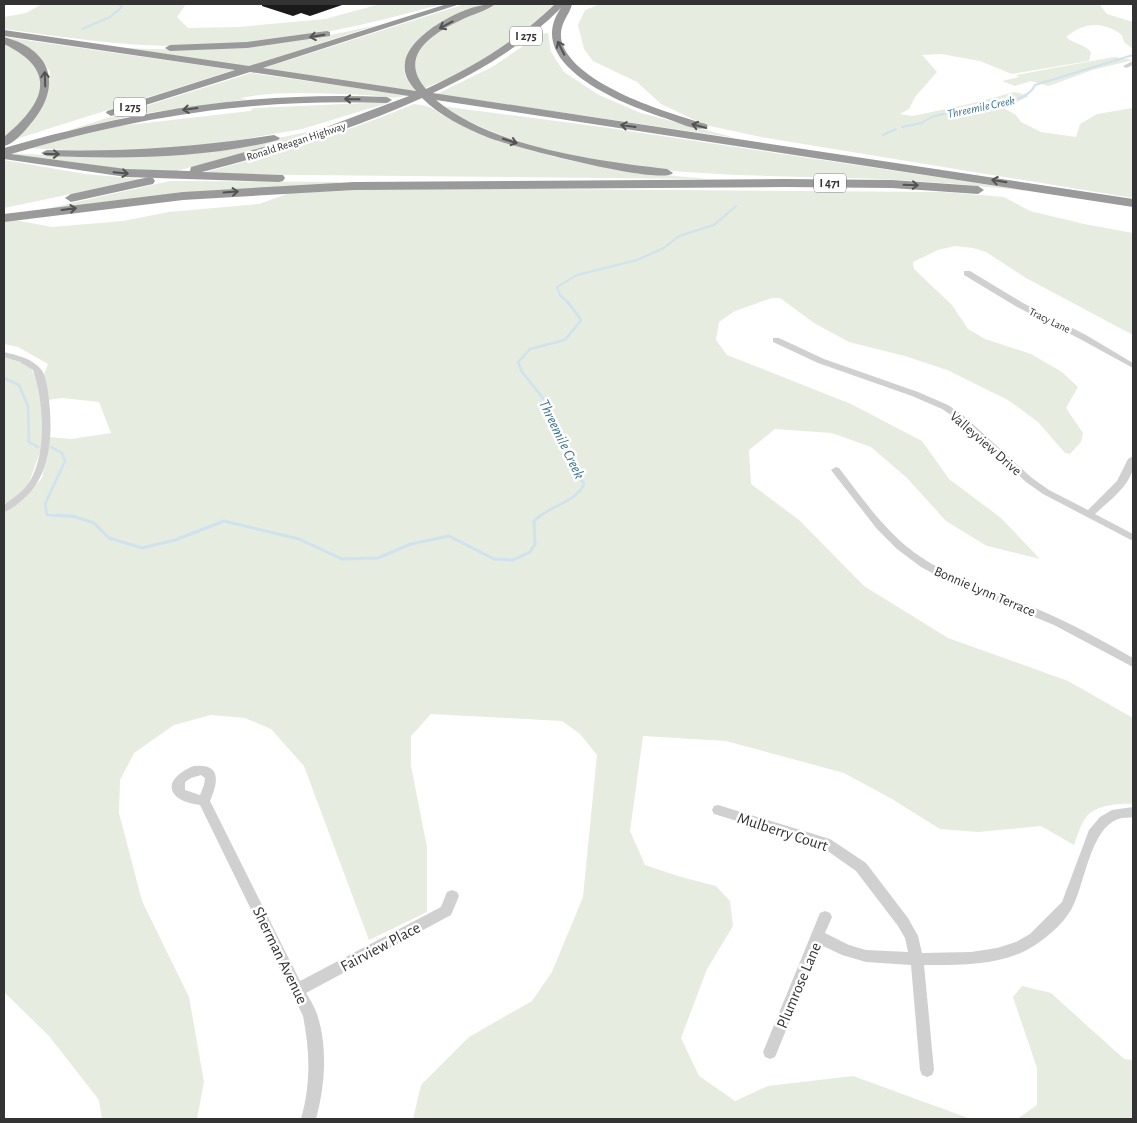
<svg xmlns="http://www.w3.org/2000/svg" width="1137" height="1123" viewBox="0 0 1137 1123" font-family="'Alegreya Sans',sans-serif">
  <rect width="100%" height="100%" fill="#fff"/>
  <g fill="#e6ecdf">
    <path d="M42 4H186L177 17 188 28 239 27 325 19 380 4H443C361 26 286 44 201 46 135 48 69 38 4 29V17L26 13Z"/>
    <path d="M465 4H484C457 16 399 37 405 74 406 80 412 85 415 91L261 69Z"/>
    <path d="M493 4H554C518 42 471 71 422 89 391 43 461 19 493 4Z"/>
    <path d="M600 4H1099L1107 14 1133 22V49L1124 42 1122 35C1102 21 1084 22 1066 37 1074 44 1084 44 1091 52L1089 61 1012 74 980 61 941 54 922 55 937 72 915 97 909 109 900 114 913 116 969 104 1015 92 1029 96 1004 108 1016 115 1021 122 1041 132 1076 137 1080 124 1097 114 1133 108V198L761 137 705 125 661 104 637 82 593 61 584 49 578 25 585 10Z"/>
    <path d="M380 24 247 67 113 47C202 54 293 46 380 24Z"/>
    <polygon points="548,33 551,52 564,72 599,95 641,113 736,138 437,94 492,67 541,34"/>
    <path d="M4 37 234 70 13 140C36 118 49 105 50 71L32 50Z"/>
    <path d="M4 42C64 67 43 107 4 140Z"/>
    <polygon points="1114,57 1133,60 1092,70 1049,86 1031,81 1015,86 1002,81 1019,77 1016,75"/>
    <path d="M251 73 407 95C394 101 380 95 365 95 324 94 281 90 240 98L248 99 140 114 66 131Z"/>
    <polygon points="391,102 302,129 216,144 153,150 94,151 24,148 102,128 250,111 254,108"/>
    <path d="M414 104C435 106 434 111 452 120 473 130 497 139 519 146 579 167 644 173 707 179L198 174C271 156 344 133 414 104Z"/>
    <path d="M440 106 602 127 1030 191C969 185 907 179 845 178 708 174 563 177 440 106Z"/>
    <polygon points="335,126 289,141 169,173 51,162 6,153 84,157 231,148"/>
    <polygon points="4,160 85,174 142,179 4,208"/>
    <polygon points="170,181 338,182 339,184 32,212"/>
    <path d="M399 188 943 192 1004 197 1030 211 1084 224 1133 233V335L1026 278 986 252 973 248 955 246 938 250 913 262 914 269 952 305 968 329 985 339 1031 354 1062 372 1078 387 1066 408 1083 433 1081 442 1070 454 1065 453 1038 422 1008 400 947 370 905 356 849 342 814 323 780 298H772L735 311 719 322 716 340 727 355 851 404 922 441 949 479 1001 518 1040 559 987 546 946 521 907 478 871 447 832 433 775 429 749 450 751 484 799 520 864 586 948 638 1068 681 1133 718V804C1119 803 1093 805 1085 819 1080 826 1077 837 1074 845L1041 826 978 832 940 829 892 799 844 773 726 741 643 736 630 831 645 865 681 877 716 886 730 901 733 926 707 969 681 1038 699 1076 735 1101 768 1086 853 1076 971 1119H413L421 1085 469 1037 532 1001 552 972 583 897 597 755 580 734 562 721 431 714 411 736V766L427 847V912L369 940 304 766 271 729 245 718 211 715 174 725 134 753 120 780 119 813 142 901 189 997 204 1082 197 1119H102L99 1100 49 1036 4 992V512L23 499 42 478 49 437 71 439 111 433 99 402 62 398 48 400 43 377 48 364 18 347 4 344V222L15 220 52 227 123 221 169 212 259 204 292 192Z"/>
    <polygon points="4,357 25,364 31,368 37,381 46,434 29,483 15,499 4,504"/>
    <polygon points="1022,986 1051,993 1124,1059 1133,1060 1133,1119 1017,1119 1037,1105 1037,1068 1013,997"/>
  </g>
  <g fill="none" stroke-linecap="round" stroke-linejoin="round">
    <g stroke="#cfe2ee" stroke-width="2">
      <polyline points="82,29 110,17 122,7 119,4"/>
      <path d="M902 127 922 123 931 117 943 114C965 110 1026 107 1035 85L1133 55"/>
      <polyline points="883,135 896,129"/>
      <polyline points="569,304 560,295 557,287 577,275 637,260 664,248 679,236 714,225 736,206"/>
    </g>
    <g stroke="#cfe2ee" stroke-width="2.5">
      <polyline points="4,378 19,385 28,406 29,442 38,447"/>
      <polyline points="51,447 62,453 65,461 45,504 47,515 75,517"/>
      <path d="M539 517C553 505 577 501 584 484L569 460 550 407 522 372 518 362 530 349 565 340 581 320 568 302"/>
    </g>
    <polyline stroke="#cfe2ee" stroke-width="3" points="57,515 73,516 94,523 109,538 142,548 175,540 224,521 299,539 342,559 378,558 411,544 449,536 494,559 513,560 530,552 535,544 534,521 541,515"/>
  </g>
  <polygon fill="#1a1a1a" points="262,4 342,4 342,5 310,16 301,13 293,16 262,6"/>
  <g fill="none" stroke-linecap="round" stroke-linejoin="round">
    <g fill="#d0d0d0" fill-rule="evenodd">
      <polygon points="1133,61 1133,65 1126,68 1123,66"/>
      <polygon points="964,271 970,271 1023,303 1086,335 1133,363 1133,368 1080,339 1017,307 964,275"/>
      <path d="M773 338H779L824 359 918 392 948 405 963 415 1032 478 1049 490 1088 510 1117 481 1128 459 1133 456C1133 461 1134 467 1132 472 1126 489 1108 502 1095 514L1133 534V541L1043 494 1026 482 957 419 942 409 912 396 818 363 773 342Z"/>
      <path d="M4 352C16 355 30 358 39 367 46 373 48 390 49 400 53 436 51 478 20 502 15 506 10 510 4 512V505C13 498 24 491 30 481 47 452 44 402 33 370L20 362 4 357Z"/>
      <path d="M836 467 839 468C862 498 884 530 915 553 951 579 994 591 1035 608 1069 622 1101 640 1133 658V667L1054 625 951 583 921 567 897 549 877 529 831 470Z"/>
      <path d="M194 766C222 763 218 782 210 801L300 981 441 907 447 892 452 890 457 892 459 896 451 915 306 993C310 999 314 1006 317 1014 328 1047 325 1086 316 1119H301C311 1084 310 1051 303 1016L200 805C193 804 183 802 177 797 162 784 182 770 194 766ZM201 775 205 778 204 785 200 795 185 790V782L191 778Z"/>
      <path d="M718 805 830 839 866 863 908 918 918 936 922 953 971 952 997 948 1016 942 1030 934 1062 902 1089 830 1100 817 1112 810 1133 807V817C1129 818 1123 817 1118 819 1090 829 1085 884 1072 908 1063 925 1042 942 1025 951 994 966 958 965 924 965L934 1070 932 1075 927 1077 922 1075 920 1070 911 965 866 962 842 955 821 945 775 1057 770 1059 765 1057 763 1052 820 913 825 911 830 913 832 917 825 933 849 945 866 950 908 952 905 938 898 926 856 871 822 847 714 814 712 810 714 806Z"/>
    </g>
    <g fill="#9a9a9a" fill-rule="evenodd">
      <path d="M447 4H460L263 68 416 91C409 83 403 74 405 63 408 34 469 2 495 4 487 11 473 14 463 19 435 32 396 55 426 89 473 67 517 41 555 4H572C570 15 557 25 562 43 576 85 667 113 706 124L708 126 706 128C694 131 677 122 665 118 625 105 521 65 561 8 524 45 480 71 433 93L1133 199V207L436 100C492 147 596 161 667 169L673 173C661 186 509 146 487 137 463 127 440 116 422 98 351 130 277 153 202 172L283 175 285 178 283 181 279 182 126 177 4 159V148C135 111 250 91 387 97L392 100 387 103C253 98 140 116 11 154L126 169 190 171 191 167 300 137 409 96 250 72 111 116 106 113 107 111 235 70 4 36V30L249 66Z"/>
      <polygon points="327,31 330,32 330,36 247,48 170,51 165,48 170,45 247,42"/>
      <path d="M4 37C56 51 62 90 28 127 22 134 13 144 4 146V137C44 104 60 71 4 44Z"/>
      <path d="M274 135 280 138 278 140C204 159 123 159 47 156L41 153 47 150C123 152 199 147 274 135Z"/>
      <polygon points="149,177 153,178 155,181 153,184 71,202 65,198 71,194"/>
      <polygon points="784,179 892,180 978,186 984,190 978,194 892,188 784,187 354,190 183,200 4,222 4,214 183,192 354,182"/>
    </g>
  </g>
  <defs><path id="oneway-shaft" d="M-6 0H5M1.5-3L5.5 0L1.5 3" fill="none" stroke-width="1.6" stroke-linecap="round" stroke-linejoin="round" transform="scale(1.25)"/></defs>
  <g stroke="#525252">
    <use href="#oneway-shaft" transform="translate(446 25) rotate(152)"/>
    <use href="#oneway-shaft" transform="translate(317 36) rotate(170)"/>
    <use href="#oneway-shaft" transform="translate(561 48) rotate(-116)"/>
    <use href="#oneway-shaft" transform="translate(45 79) rotate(-92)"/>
    <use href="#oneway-shaft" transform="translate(352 99) rotate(-179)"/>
    <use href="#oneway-shaft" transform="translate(190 109) rotate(172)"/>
    <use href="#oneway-shaft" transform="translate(628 126) rotate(-172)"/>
    <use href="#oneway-shaft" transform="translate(699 126) rotate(-165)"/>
    <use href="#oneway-shaft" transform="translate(510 141) rotate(18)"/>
    <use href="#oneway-shaft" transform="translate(52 154) rotate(2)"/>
    <use href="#oneway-shaft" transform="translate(121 173) rotate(5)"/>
    <use href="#oneway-shaft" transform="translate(999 181) rotate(-171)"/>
    <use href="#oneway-shaft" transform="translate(911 185) rotate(2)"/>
    <use href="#oneway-shaft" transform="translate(231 192) rotate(-4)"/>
    <use href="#oneway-shaft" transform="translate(69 209) rotate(-7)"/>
  </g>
  <g text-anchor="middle" stroke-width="5" stroke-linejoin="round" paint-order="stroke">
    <g font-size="11" fill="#333" stroke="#fff">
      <text transform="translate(296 141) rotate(-18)" y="4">Ronald Reagan Highway</text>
      <text transform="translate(1050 320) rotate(26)" y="4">Tracy Lane</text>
    </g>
    <g fill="#fff" stroke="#707070" stroke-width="1">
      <rect x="510" y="26.5" width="32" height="19" rx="4"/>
      <rect x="114" y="97.5" width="32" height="19" rx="4"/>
      <rect x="814" y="173.5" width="32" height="19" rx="4"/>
    </g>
    <g font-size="12" font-weight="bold" fill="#333">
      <text x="526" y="40">I 275</text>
      <text x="130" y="111">I 275</text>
      <text x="830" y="187">I 471</text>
    </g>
    <g font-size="12" font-style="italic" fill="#3f7597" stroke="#fff">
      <text transform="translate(981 107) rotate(-12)" y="4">Threemile Creek</text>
    </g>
    <g font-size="14" fill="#333" stroke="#fff">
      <text transform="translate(986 443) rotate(41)" y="5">Valleyview Drive</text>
      <text transform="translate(985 591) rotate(23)" y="5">Bonnie Lynn Terrace</text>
    </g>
    <g font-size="15" font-style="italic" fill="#3f7597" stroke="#fff">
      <text transform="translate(562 439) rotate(64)" y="5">Threemile Creek</text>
    </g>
    <g font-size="16" fill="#333" stroke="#fff">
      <text transform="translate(783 831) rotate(18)" y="6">Mulberry Court</text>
      <text transform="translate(380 946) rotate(-28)" y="6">Fairview Place</text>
      <text transform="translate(281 955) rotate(64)" y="6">Sherman Avenue</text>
      <text transform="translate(798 985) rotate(-67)" y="6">Plumrose Lane</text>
    </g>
  </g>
  <rect width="1137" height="1123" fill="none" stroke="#333333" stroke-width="10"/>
</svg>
